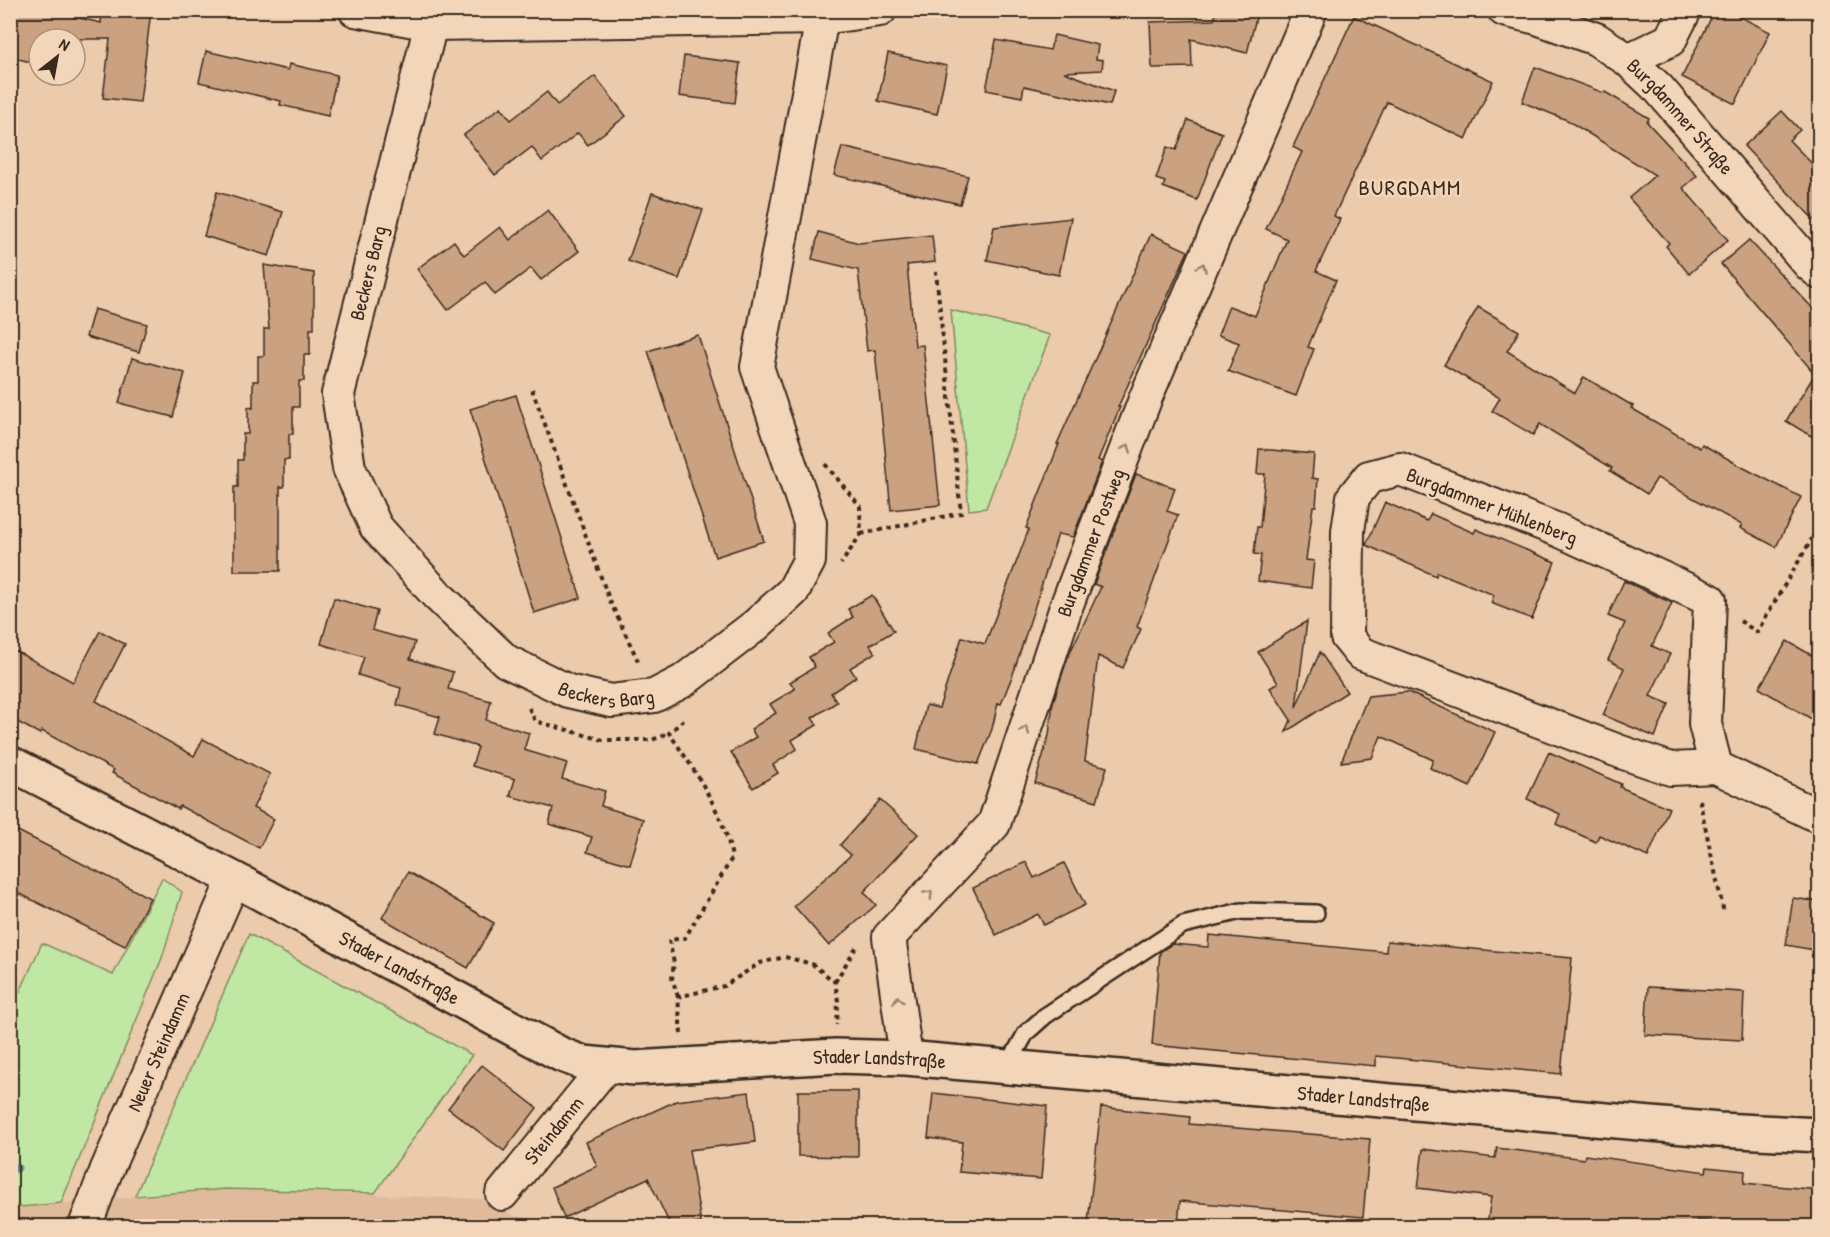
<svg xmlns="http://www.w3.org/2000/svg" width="1830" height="1237" viewBox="0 0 1830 1237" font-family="'Patrick Hand',sans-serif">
  <rect width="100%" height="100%" fill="#eccaac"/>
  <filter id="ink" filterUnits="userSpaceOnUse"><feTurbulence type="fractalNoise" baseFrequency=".0167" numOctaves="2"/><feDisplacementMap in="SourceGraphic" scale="12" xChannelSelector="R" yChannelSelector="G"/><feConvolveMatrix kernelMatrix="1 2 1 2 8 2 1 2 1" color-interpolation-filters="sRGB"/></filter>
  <g filter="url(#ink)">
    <polygon fill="#dfbb9c" points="225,1189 482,1199 516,1216 580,1226 11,1226 11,1208"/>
    <g fill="#c0e8a4" stroke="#7e8961" stroke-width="1.5">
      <polygon points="951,310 1050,335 986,508 969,510"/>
      <polygon points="162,878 182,892 162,958 61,1203 11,1208 11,1012 42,943 113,975"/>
      <polygon points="249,934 472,1055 375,1193 225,1189 135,1196"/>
    </g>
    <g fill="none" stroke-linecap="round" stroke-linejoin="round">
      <polyline stroke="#638d8b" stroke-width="9" points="10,1169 17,1168"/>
    </g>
    <g fill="#cba281" stroke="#3b2a1e" stroke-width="1.5">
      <polygon points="10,10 46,10 101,23 102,10 151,10 140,102 103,98 110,39 39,39 39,64 10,57"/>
      <polygon points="1217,10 1258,10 1247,53 1191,39 1192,67 1152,68 1150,22 1214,20"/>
      <polygon points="1715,10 1727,10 1770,32 1735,104 1682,77"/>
      <polygon points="1354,16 1493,81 1466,139 1387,102 1334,216 1340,219 1316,271 1336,280 1308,347 1314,349 1296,396 1228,371 1239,343 1218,335 1229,306 1255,316 1287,239 1266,229 1302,152 1293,147"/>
      <polygon points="1054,35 1098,45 1096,59 1103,60 1102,70 1064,72 1114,91 1110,105 1024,86 1022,97 986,90 996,40 1050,50"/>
      <polygon points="206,51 288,70 289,64 337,75 328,116 280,105 281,101 199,82"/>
      <polygon points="888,53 947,66 937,114 878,101"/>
      <polygon points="684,56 740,63 735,103 679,96"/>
      <polygon points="1535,67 1604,93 1605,92 1649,118 1647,122 1697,176 1683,188 1690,196 1689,197 1690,196 1728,240 1689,274 1666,246 1669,243 1629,198 1655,175 1567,120 1522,102"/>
      <polygon points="595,76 626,116 588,145 578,133 542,161 532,147 495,175 464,135 501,107 511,120 547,92 557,105"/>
      <polygon points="1782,111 1800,130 1789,140 1820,172 1820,226 1744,146"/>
      <polygon points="1188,120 1222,133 1197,200 1163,187 1165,182 1156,179 1167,147 1176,150"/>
      <polygon points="842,147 968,176 960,204 834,175"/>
      <polygon points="217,192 283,212 269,256 204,236"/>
      <polygon points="652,193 703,210 679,279 628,261"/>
      <polygon points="548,210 579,251 541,280 531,268 495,295 485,282 448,310 417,269 454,241 464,255 500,227 510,240"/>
      <polygon points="1071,218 1059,275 987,260 994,227"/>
      <polygon points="819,232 859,243 932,235 935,262 907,265 915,346 923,345 940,505 891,510 875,350 867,351 858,270 812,259"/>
      <polygon points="1151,234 1188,251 1118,407 1120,407 1098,460 1102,462 1073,537 1058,534 1013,674 1001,704 998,703 992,729 978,764 916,749 926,705 939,708 962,637 985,644 1029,529 1026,528 1059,444 1057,444"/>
      <polygon points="1749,240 1820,316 1820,423 1811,436 1786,421 1815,374 1721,264"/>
      <polygon points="264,265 314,273 314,329 310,329 310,355 304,355 304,381 299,381 299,407 293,407 293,434 289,434 289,460 284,460 284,487 280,487 280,571 234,571 234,487 238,487 238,460 243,460 243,434 248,434 248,407 253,408 253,381 258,381 258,356 264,356 264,329 269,329"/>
      <polygon points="1478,307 1519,331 1507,351 1575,393 1584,377 1633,406 1631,408 1700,448 1702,444 1744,468 1801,497 1776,547 1740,528 1742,525 1657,478 1647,494 1610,471 1612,468 1540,424 1533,435 1492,411 1500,398 1444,365"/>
      <polygon points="94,309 147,324 139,352 86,337"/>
      <polygon points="698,335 764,541 715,557 648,351"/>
      <polygon points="132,358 185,373 173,417 119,403"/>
      <polygon points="516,395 581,598 534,613 470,409"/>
      <polygon points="1259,449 1314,454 1312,478 1318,479 1316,506 1313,506 1306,560 1314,561 1311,588 1258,581 1261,555 1254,554 1257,527 1260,527 1265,474 1257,474"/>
      <polygon points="1136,474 1175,488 1167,511 1178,515 1137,627 1141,629 1123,668 1098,656 1085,761 1107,767 1097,801 1035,783 1049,735 1053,702 1068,657 1101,587 1094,584"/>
      <polygon points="1385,502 1427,521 1431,514 1474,533 1476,529 1555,562 1532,619 1491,603 1494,595 1437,572 1436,576 1366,545"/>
      <polygon points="1624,581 1672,603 1652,646 1670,654 1650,696 1669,704 1655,737 1603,715 1624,668 1608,660 1625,623 1608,616"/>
      <polygon points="872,595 894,631 870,645 875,653 850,668 856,677 831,693 837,702 812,718 817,725 792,740 797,749 773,765 778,773 753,788 731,752 756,737 751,729 776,713 770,704 795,689 790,682 815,667 809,657 834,642 828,633 853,617 848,609"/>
      <polygon points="334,598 377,611 372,630 415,642 410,659 453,672 448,689 491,701 486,720 529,733 524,750 567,763 562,779 605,791 601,806 643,819 630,865 587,852 592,837 549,824 553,808 510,796 515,779 472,766 478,747 435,734 440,717 397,705 401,688 358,675 364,657 321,644"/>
      <polygon points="1307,621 1296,707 1320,652 1347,692 1286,732 1291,720 1270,688 1278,683 1258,652"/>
      <polygon points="100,631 125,644 96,701 194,756 203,739 270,774 253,808 274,819 259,848 180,806 178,809 112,773 114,770 42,731 40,734 10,718 10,648 73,682"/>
      <polygon points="1787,641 1820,660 1820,724 1759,688"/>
      <polygon points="1408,692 1495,732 1470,787 1430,768 1433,760 1381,736 1372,758 1341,762 1368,696"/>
      <polygon points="1549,752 1621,784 1620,787 1669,808 1648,857 1599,835 1596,842 1556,824 1560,814 1527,799"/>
      <polygon points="880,800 918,834 864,892 876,905 829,946 794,906 851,855 840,845"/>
      <polygon points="10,827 150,898 125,946 10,889"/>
      <polygon points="1026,862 1034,878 1064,863 1085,905 1044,925 1038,914 996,935 973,888"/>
      <polygon points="408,872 494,923 468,968 382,918"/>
      <polygon points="1793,898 1820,902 1820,951 1786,945"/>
      <polygon points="1209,935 1386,952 1387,941 1572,958 1561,1074 1376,1056 1376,1066 1152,1045 1160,952 1172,944 1208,947"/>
      <polygon points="1648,987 1744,992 1742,1040 1645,1035"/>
      <polygon points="482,1065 537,1108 504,1151 448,1108"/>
      <polygon points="798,1091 858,1091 858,1157 798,1156"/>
      <polygon points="749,1092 755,1142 689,1150 701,1223 671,1227 648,1178 564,1218 552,1187 597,1166 586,1142 676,1101"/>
      <polygon points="933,1093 1047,1106 1041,1179 959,1172 962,1142 928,1138"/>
      <polygon points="1101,1107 1190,1117 1189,1124 1370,1139 1363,1217 1180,1201 1178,1227 1129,1227 1088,1222"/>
      <polygon points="1497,1148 1584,1159 1585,1155 1706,1172 1707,1167 1745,1171 1744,1183 1820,1190 1818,1227 1765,1227 1697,1220 1696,1227 1487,1227 1491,1197 1418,1188 1423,1149 1495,1158"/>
    </g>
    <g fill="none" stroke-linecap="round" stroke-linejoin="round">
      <g stroke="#3b2a1e" stroke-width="20">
        <polyline id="lane" points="1007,1067 1026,1033 1045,1016 1183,925 1241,911 1316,913"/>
      </g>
      <g stroke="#3b2a1e" stroke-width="36">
        <g id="street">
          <polyline points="355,10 431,24 822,18 880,10"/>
          <path id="s1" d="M1504 10 1537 18 1596 39 1628 60 1659 89 1809 264 1820 273"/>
          <path id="s2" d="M431 24 338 394 349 468 376 527 437 595 506 661 568 691 611 701 654 696 683 681 756 625 793 591 809 561 810 523 757 367 822 18"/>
          <polyline points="1628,60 1670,40 1685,10"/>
          <polyline points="1716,767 1705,724 1710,600 1558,530 1400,469 1369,477 1353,497 1348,531 1347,637 1360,653 1621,752 1671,769 1716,767 1820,817"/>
          <path id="s3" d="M906 1058 889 937 994 824 1066 607 1146 397 1311 10"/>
          <path id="s4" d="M502 1194 606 1066"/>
          <path id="s5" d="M85 1226 107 1169 234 879"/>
        </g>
      </g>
      <g stroke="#3b2a1e" stroke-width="38">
        <g id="secondary">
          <path id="s6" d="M10 763 234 879 562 1055 584 1063 635 1068 836 1056 906 1058 1719 1130 1820 1135"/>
        </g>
      </g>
      <g stroke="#3b2a1e" stroke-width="4" stroke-dasharray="4.5 4.5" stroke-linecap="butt">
        <polyline points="532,389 609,599 640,665"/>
        <polyline points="825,464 860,506 861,534 841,564"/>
        <polyline points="861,534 961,513 936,272"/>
        <polyline points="1740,621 1757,632 1820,525"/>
        <polyline points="529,708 535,721 603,740 652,740 669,733"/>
        <polyline points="1701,800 1700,803 1724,913"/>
        <polyline points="835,982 857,946"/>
        <path d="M678 997 672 978 674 963 669 940 685 938 732 858C725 815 694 769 669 733L687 717"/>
        <polyline points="681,1034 678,997 724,986 760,963 785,957 812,964 835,982 838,1001 837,1025"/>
      </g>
      <use href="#lane" stroke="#f3d6b9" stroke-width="15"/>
      <use href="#street" stroke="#f3d6b9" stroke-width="32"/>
      <use href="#secondary" stroke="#f3d6b9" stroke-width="33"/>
      <polyline stroke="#3b2a1e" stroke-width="4.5" stroke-dasharray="9 4.5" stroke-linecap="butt" points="289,1226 317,1225 338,1226"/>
    </g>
    <defs><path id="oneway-chevron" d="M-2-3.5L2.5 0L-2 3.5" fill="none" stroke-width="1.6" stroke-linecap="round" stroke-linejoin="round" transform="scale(1.5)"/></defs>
    <g stroke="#97806c">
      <use href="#oneway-chevron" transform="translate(1202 267) rotate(-67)"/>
      <use href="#oneway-chevron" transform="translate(1127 448) rotate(-69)"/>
      <use href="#oneway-chevron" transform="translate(1025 730) rotate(-72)"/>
      <use href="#oneway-chevron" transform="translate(929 894) rotate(-47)"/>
      <use href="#oneway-chevron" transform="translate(898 1000) rotate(-98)"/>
    </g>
  </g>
  <g text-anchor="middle" stroke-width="5" stroke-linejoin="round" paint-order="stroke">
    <g font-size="20" fill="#3b2a1e" stroke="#f3d6b9">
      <text dy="7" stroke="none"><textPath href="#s1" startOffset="212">Burgdammer Straße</textPath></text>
      <text transform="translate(368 273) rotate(-76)" y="7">Beckers Barg</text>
      <text transform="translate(1492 506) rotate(21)" y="7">Burgdammer Mühlenberg</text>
      <text dy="7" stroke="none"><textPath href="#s3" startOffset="574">Burgdammer Postweg</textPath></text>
      <text dy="7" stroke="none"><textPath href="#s2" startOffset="816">Beckers Barg</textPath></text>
      <text dy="7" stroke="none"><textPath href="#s6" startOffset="440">Stader Landstraße</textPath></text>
      <text dy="7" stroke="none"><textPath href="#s5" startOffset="189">Neuer Steindamm</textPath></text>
      <text dy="7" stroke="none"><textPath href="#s6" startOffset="944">Stader Landstraße</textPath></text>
      <text dy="7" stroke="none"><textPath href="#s6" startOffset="1430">Stader Landstraße</textPath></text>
      <text dy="7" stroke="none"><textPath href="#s4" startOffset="82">Steindamm</textPath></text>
    </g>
    <g font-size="22" letter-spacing="1.5" fill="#3b2a1e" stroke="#f3d6b9">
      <text x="1410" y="195">BURGDAMM</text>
    </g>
  </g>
  <rect width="1830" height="1237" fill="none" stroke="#f3d6b9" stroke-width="36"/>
  <rect x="18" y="18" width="1794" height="1201" fill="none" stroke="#3b2a1e" stroke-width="2" filter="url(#ink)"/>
  <g transform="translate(57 57) rotate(31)"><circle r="28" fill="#f3d6b9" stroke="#a9917b" stroke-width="1.5"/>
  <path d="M0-4.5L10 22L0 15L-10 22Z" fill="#3b2a1e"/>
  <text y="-9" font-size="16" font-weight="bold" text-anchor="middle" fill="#3b2a1e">N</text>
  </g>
</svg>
